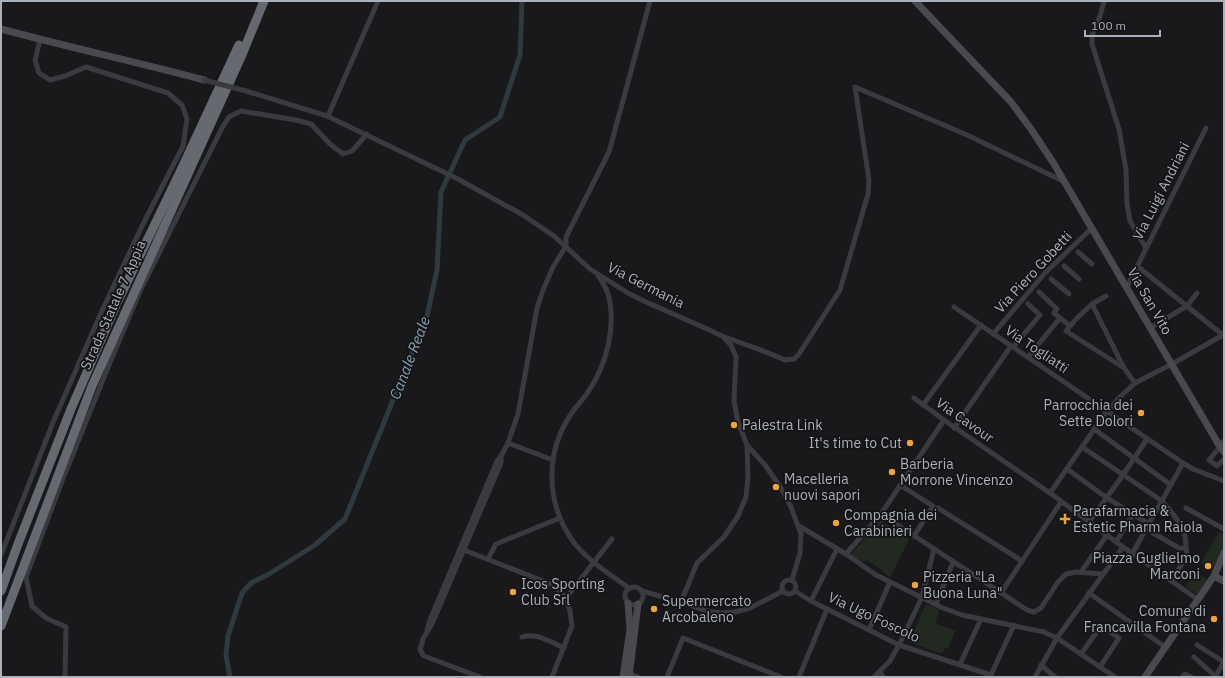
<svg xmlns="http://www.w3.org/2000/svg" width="1225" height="678" viewBox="0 0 1225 678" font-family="'IBM Plex Sans',sans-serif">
  <rect width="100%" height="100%" fill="#19191b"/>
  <g fill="#212921">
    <polygon points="880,520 909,539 890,578 881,569 866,560 863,562 851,555"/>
    <polygon points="1219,532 1224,535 1224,549 1215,569 1201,563"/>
    <polygon points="1195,572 1209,580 1198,595 1186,587"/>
    <polygon points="926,604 940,610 935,623 955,631 948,649 946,647 942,654 909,642"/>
  </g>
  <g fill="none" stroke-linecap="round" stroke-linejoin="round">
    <polyline stroke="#2f393f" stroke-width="5" points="230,677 226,655 228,636 242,593 251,583 269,574 315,545 345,519 427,316 437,270 441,192 465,140 500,117 520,55 522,1"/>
    <g stroke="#3a3b40" stroke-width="5">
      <polyline points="1104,1 1100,16 1092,35 1092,44 1119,129 1126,170 1127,204 1130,221 1146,248"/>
      <polyline points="246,91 327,116 456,178 523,215 554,236 590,269 628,293 646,302 705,328 722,336 766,352 785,360 794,359 799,354 840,290 868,194 869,180 855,87 967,135 1065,182"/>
      <polyline points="328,116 378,1"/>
      <polyline points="1078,252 1092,264"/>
      <polyline points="1064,266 1079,279"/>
      <polyline points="1137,266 1224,336"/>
      <path d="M598 275C602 281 606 288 608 294 617 326 606 366 588 392 583 400 576 406 571 414 544 454 546 506 575 544 590 562 611 575 629 588"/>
      <polyline points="1051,279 1069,294"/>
      <polyline points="1127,287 1206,128"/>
      <polyline points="1039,292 1057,309 1054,313 1070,326"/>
      <polyline points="1092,304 1106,296"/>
      <polyline points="954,307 1183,463 1193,469 1224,481"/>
      <polyline points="1150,328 1187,306 1197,293"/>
      <polyline points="993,334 1045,273 1092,228"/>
      <polyline points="724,338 731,345 736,357 734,401 738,422 747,445 765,465 781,488 791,507 801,534 800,553 792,580"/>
      <polyline points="1013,347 1040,315 1028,304"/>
      <polyline points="1028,357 1060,318"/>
      <polyline points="1124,368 1066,331 1077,318 1092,304 1124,368 1135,383"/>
      <polyline points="914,398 944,420 1050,493 1123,547 1197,599"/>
      <polyline points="923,405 981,325"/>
      <polyline points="954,428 1011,346"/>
      <polyline points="1094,429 1171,485"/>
      <polyline points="508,443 553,460"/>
      <polyline points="1219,445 1224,441"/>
      <polyline points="1082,447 1162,501 1173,514 1181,526 1185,536 1187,556 1171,581"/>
      <polyline points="1220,447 1209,460 1217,466 1224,459"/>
      <polyline points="1067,469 1107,498 1149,524"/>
      <polyline points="900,485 933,506 914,536"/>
      <polyline points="1050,493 1107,411 1121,396 1135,383 1172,364 1223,335 1224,333"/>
      <polyline points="938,508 1022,561"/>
      <polyline points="1186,508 1224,529"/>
      <polyline points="881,514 1027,610 1034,612 1041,608 1058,582 1066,574 1076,572 1103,574"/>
      <polyline points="1089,522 1123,475 1147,439"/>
      <polyline points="799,526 846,554 876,575 943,608 962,615 1044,632 1057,638 1115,677"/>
      <polyline points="1146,529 1179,548 1186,548"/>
      <polyline points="1116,542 1133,514"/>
      <polyline points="464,550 553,585 566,598 570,611 572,626 552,677"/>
      <polyline points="846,554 881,514 944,420"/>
      <polyline points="1132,554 1183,463"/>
      <polyline points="1,555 54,420 101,313 142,226 183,146 187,119 182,105 168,93 86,67 65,76 50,80 39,73 35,60 40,40"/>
      <polyline points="488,559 496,544 560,518"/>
      <polyline points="1081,572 1107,535"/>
      <circle cx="789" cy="587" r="7"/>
      <circle cx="634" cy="596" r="9"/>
      <polyline points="642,591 681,602 706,611 720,613 735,612 750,608 783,591"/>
      <polyline points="795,591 811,601 899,645 991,675"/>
      <polyline points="1001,593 1061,502"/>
      <polyline points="1089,593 1165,647"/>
      <polyline points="566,598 612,539"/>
      <polyline points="811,601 837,549"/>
      <polyline points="681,602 697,563 724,537 738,516 746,497 748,476 747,445"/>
      <polyline points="936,604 953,562"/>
      <polyline points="427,630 430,620 497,461 501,456 508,443 518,414 537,308 543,290 553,267 566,246 566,237 609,152 650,1"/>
      <polyline points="869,630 890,582"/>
      <path d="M522 637C536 632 550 642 564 648"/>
      <polyline points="1197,645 1224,662"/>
      <polyline points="1081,654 1101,626 1119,638 1100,667"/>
      <polyline points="1194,657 1215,676"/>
      <polyline points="960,664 981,619"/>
      <polyline points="1041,665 1055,677"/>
      <polyline points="880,671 883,677"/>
      <polyline points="630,674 638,677"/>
      <polyline points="65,677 66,627 46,618 32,606 26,577 62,481 111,360 141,289 222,128 229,117 241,111 296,120 311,124 330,144 343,154 352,151 367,134"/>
      <polyline points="480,677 424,656 420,650 423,639 432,624 501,463 501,456"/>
      <polyline points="667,677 683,638 781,677"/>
      <polyline points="799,677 827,609"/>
      <polyline points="874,677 890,661 899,645 922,597 934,549"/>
      <polyline points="990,677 1014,625"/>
      <polyline points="1035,677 1057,638 1123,547"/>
      <polyline points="1182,677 1185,674 1191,677"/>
      <polyline points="1215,677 1224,662"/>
    </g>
    <g stroke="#484a50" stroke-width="7">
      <polyline points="915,1 1011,102 1031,129 1054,164 1219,445 1224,452"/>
      <path d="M1 29C68 47 136 62 204 80"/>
      <polyline points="1214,576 1224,581"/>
      <polyline points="623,677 630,629 628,603"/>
      <polyline points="629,677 638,604"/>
      <polyline points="1145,677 1214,576 1224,553"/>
    </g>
    <g stroke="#666a70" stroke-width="9">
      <polyline points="1,591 18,544 71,409 117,303 182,168 239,45"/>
      <polyline points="1,626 92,386 241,57 264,1"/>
    </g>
    <polyline stroke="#3a3b40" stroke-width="5" points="204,80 246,91"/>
  </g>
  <g fill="#eca43f" stroke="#141416" stroke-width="1.5">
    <circle cx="1141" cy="413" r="4"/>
    <circle cx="734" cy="425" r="4"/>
    <circle cx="910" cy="443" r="4"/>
    <circle cx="892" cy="472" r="4"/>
    <circle cx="776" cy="487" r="4"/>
    <path d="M1063 513h4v4h4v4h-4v4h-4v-4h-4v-4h4z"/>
    <circle cx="836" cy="523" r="4"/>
    <circle cx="1208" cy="566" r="4"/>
    <circle cx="915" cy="585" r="4"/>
    <circle cx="513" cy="592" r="4"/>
    <circle cx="654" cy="609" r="4"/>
    <circle cx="1214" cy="619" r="4"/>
  </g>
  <g text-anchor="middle" stroke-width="3.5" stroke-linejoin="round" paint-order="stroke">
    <g font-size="14" fill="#abb1ba" stroke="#141416">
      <text transform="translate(1161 191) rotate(-63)" y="5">Via Luigi Andriani</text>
      <text transform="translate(1033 272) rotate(-47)" y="5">Via Piero Gobetti</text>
      <text transform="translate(646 285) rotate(27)" y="5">Via Germania</text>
      <text transform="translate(1150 301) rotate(60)" y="5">Via San Vito</text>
      <text transform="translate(113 305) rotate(-66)" y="5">Strada Statale 7 Appia</text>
      <text transform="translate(1037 349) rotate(34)" y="5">Via Togliatti</text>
      <text transform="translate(965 420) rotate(35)" y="5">Via Cavour</text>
      <text transform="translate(874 617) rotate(25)" y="5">Via Ugo Foscolo</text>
    </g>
    <g font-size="14" fill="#abb1ba" stroke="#141416" text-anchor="start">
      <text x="1133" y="410" text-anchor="end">Parrocchia dei<tspan x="1133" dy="16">Sette Dolori</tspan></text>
      <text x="742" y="430">Palestra Link</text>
      <text x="902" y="448" text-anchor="end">It's time to Cut</text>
      <text x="900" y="469">Barberia<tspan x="900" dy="16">Morrone Vincenzo</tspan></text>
      <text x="784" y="484">Macelleria<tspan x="784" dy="16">nuovi sapori</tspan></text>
      <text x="1073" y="516">Parafarmacia &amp;<tspan x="1073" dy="16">Estetic Pharm Raiola</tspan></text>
      <text x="844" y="520">Compagnia dei<tspan x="844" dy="16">Carabinieri</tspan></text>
      <text x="1200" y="563" text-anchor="end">Piazza Guglielmo<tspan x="1200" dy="16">Marconi</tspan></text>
      <text x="923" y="582">Pizzeria "La<tspan x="923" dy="16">Buona Luna"</tspan></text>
      <text x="521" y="589">Icos Sporting<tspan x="521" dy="16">Club Srl</tspan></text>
      <text x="662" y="606">Supermercato<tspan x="662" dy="16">Arcobaleno</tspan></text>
      <text x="1206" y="616" text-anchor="end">Comune di<tspan x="1206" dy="16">Francavilla Fontana</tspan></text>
    </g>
    <g font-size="15" font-style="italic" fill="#84a1b3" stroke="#141416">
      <text transform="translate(410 358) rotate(-69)" y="5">Canale Reale</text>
    </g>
  </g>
  <rect width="1225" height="678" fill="none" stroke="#abb1ba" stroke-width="4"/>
  <path d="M1085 30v6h75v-6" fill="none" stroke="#abb1ba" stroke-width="2"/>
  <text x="1091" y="30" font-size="12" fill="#abb1ba" stroke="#141416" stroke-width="3" paint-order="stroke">100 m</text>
</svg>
